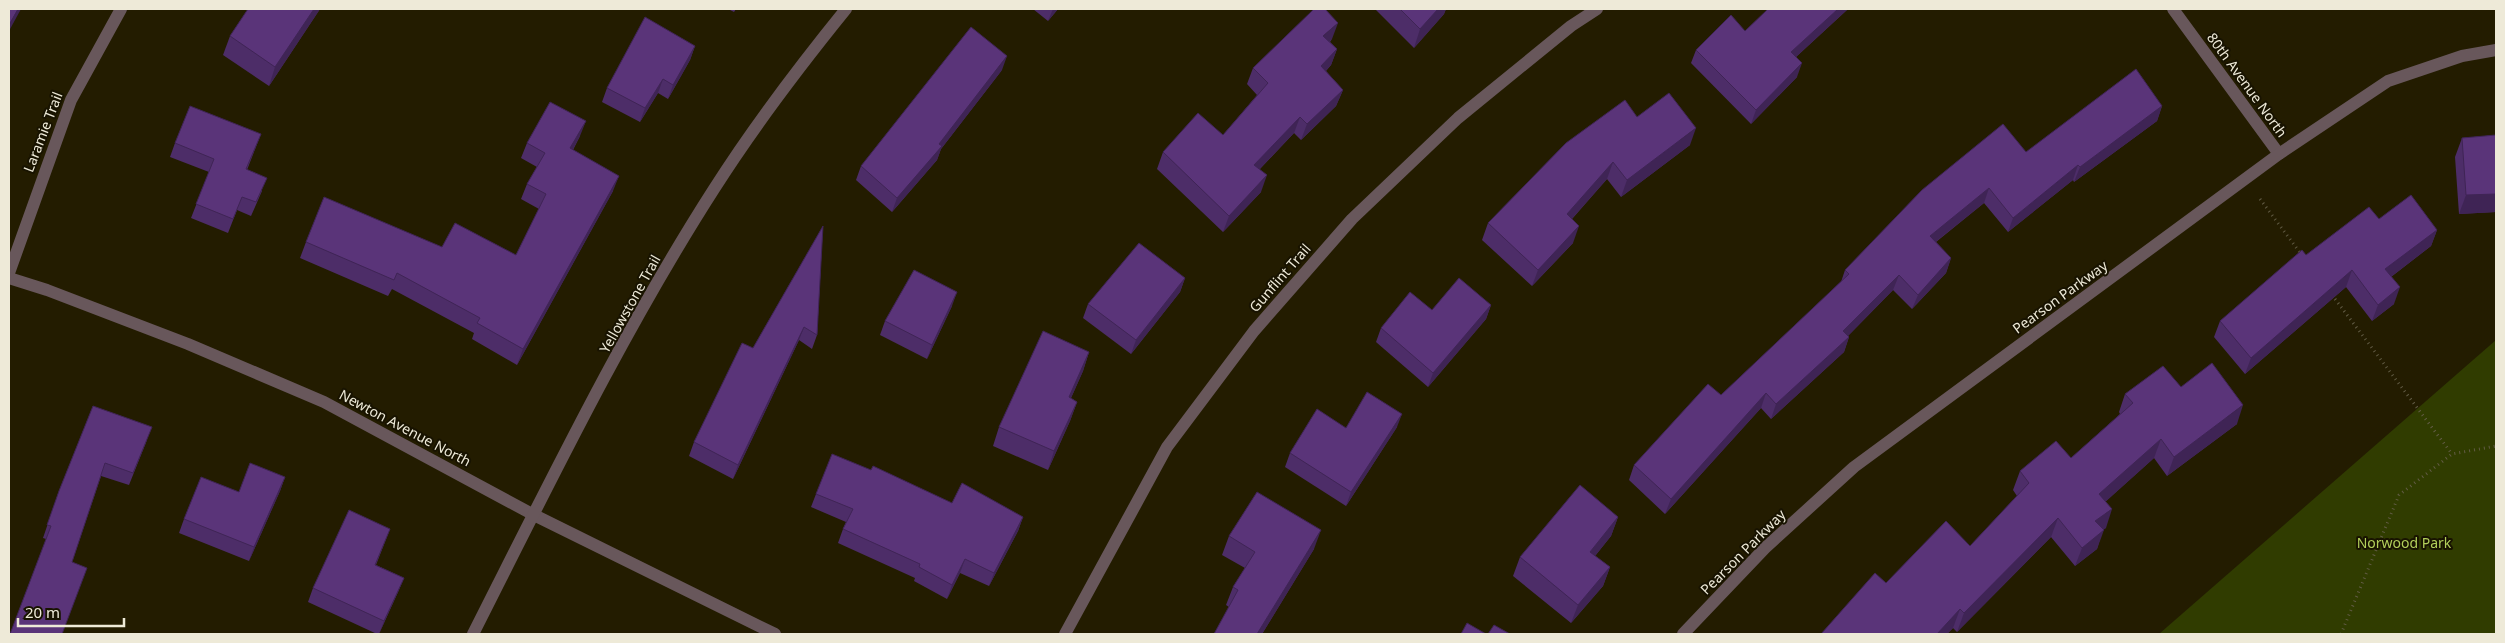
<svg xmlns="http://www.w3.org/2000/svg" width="2505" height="643" viewBox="0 0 2505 643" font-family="'Noto Sans',sans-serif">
  <rect width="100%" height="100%" fill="#231c00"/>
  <polygon fill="#303c00" points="2496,340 2496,634 2159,634"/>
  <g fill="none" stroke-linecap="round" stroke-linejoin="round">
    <g stroke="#625c44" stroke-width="3" stroke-dasharray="1 4" stroke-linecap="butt">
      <polyline points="2260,199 2301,254"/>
      <polyline points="2332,295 2452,454"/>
      <polyline points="2341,634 2399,495 2452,454 2496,446"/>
    </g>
    <g stroke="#68575b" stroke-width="12">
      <polyline points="2173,9 2279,154"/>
      <polyline points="9,273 71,100 121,9"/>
      <polyline points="9,278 47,290 188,344 324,402 534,515 775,634"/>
      <path d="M473 634C548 486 624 329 714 189 754 126 799 67 846 9"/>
      <polyline points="1065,634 1167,447 1254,331 1352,219 1458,118 1571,26 1597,9"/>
      <polyline points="1683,634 1765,548 1854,467 2279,154 2388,81 2462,56 2496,50"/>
    </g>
  </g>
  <g fill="#4d2d68">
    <polygon points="248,9 320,9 269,86 223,55 230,36"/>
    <polygon points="728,9 736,9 734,12"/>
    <polygon points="1033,9 1058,9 1048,21"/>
    <polygon points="1375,9 1446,9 1444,14 1414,48"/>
    <polygon points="1848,9 1796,57 1797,77 1751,124 1691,63 1696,50 1745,31"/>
    <polygon points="1332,39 1330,42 1337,49 1331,65 1326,71 1343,90 1336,106 1301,140 1294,133 1260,169 1261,192 1223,232 1157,169 1163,152 1223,135 1257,95 1247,84 1253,68"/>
    <polygon points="695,46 690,60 668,99 658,93 640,122 602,102 607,88"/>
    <polygon points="1002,70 941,149 937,160 892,212 856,180 861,166"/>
    <polygon points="2162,106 2157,121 2074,182 2073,180 2008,232 1984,203 1936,242 1951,258 1946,273 1912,309 1893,290 1848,336 1849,337 1844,352 1771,419 1761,408 1665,514 1629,480 1634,465 1721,395 1841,282 1845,270 2026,152"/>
    <polygon points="1637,117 1690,145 1621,197 1607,179 1572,219 1573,243 1532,286 1482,240 1488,223"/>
    <polygon points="261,134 247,170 262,191 251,216 237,210 228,233 191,218 209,172 170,157 175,143"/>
    <polygon points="2496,135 2496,216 2496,212 2459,214 2455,157 2462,138"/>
    <polygon points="580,136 573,150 613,191 517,365 472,339 474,333 392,289 388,296 300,258 306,242 442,247 516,255 539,209 521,199 527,184 537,167 521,158 527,143"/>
    <polygon points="2379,219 2437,230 2431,246 2391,277 2394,304 2372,321 2346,287 2245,374 2214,337 2220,321 2306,255"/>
    <polygon points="823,226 817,335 812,349 799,340 733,479 689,456 694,442 753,348"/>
    <polygon points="1185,278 1180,292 1131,354 1083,318 1088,304"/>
    <polygon points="1491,305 1486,319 1428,387 1376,342 1381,328 1432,310"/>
    <polygon points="952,306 927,359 880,335 885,321"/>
    <polygon points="1089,352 1083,371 1071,398 1077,402 1070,421 1048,470 993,446 999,427"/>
    <polygon points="2181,387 2237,424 2167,476 2154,458 2106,501 2106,528 2103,529 2097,549 2075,566 2051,537 1957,632 1953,628 1947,634 1821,634 1886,583 1970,546 2017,496 2013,490 2020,471 2071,458 2120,414 2119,412 2125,394"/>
    <polygon points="93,406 147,440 129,485 101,476 72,562 62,634 46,539 43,538 59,491"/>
    <polygon points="1397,427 1346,506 1285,467 1290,453 1346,428"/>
    <polygon points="285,477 280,491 249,561 179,533 184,519 239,492"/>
    <polygon points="816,494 952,503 1023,517 1018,531 989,586 960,573 947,599 914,581 915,578 838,543 843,529 846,522 811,507"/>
    <polygon points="1618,517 1611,536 1595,556 1610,567 1603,586 1571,623 1513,576 1520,557"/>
    <polygon points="390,529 376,565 404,578 398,592 379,634 377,634 308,602 313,588"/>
    <polygon points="1229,536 1314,549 1262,634 1214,634 1229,607 1226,605 1233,587 1245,568 1222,555"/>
  </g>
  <g fill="#3f2455">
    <polygon points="18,9 21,9 9,31 9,25"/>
    <polygon points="314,9 320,9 269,86 275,67"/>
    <polygon points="1053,9 1058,9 1048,21"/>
    <polygon points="1438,9 1446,9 1444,14 1414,48 1420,29"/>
    <polygon points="1838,9 1848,9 1786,66 1791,52"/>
    <polygon points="1338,23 1332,39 1317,53 1323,36"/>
    <polygon points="695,46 690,60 668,99 673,85"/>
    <polygon points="1337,49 1331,65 1315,83 1321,66"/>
    <polygon points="1007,56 1002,70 941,149 937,160 892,212 897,198"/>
    <polygon points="1802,63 1797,77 1751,124 1756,110"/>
    <polygon points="663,79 658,93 640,122 645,108"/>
    <polygon points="1343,90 1336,106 1301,140 1307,124"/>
    <polygon points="2162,106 2157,121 2074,182 2080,167"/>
    <polygon points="1300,117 1294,133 1248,181 1254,165"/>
    <polygon points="586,121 580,136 565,164 570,148"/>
    <polygon points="1696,128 1690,145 1621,197 1627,180"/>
    <polygon points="1613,162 1607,179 1561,231 1567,214"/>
    <polygon points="2078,165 2073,180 2008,232 2013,218"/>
    <polygon points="1267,175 1261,192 1223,232 1229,216"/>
    <polygon points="619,176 613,191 517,365 523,349"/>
    <polygon points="1989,188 1984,203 1924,251 1930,236"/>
    <polygon points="2496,194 2496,212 2459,214 2466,195"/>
    <polygon points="1579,226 1573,243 1532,286 1538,270"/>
    <polygon points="2437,230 2431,246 2379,286 2385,269"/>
    <polygon points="1951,258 1946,273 1912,309 1918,295"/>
    <polygon points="2352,270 2346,287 2245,374 2251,358"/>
    <polygon points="1899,275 1893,290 1838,346 1843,331"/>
    <polygon points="1185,278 1180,292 1131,354 1136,340"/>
    <polygon points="2400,287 2394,304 2372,321 2378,305"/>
    <polygon points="957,292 952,306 927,359 932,345"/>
    <polygon points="1491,305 1486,319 1428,387 1433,373"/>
    <polygon points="804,327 799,340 733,479 738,465"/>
    <polygon points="1849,337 1844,352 1771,419 1776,404"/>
    <polygon points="1089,352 1083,371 1063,416 1069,397"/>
    <polygon points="1766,393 1761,408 1665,514 1671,499"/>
    <polygon points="1077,402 1070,421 1048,470 1054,451"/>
    <polygon points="2243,405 2237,424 2167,476 2174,457"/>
    <polygon points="1402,414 1397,427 1346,506 1351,492"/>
    <polygon points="2161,439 2154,458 2093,513 2099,494"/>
    <polygon points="285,477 280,491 249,561 254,547"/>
    <polygon points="2112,509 2106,528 2089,540 2095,521"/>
    <polygon points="1023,517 1018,531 989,586 994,573"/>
    <polygon points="1618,517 1611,536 1583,571 1590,552"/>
    <polygon points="2058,518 2051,537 1957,632 1964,613"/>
    <polygon points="1321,530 1314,549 1262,634 1257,634"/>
    <polygon points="2104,530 2097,549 2075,566 2082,548"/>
    <polygon points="965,559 960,573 947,599 952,585"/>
    <polygon points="1610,567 1603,586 1571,623 1578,605"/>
    <polygon points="404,578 398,592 379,634 384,621"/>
    <polygon points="1960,609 1953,628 1947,634 1937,634"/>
  </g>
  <g fill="#5a3479" stroke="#3f2455">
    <polygon points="9,9 18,9 9,25"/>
    <polygon points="248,9 314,9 275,67 230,36"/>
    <polygon points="1314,9 1325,9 1338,23 1323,36 1337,49 1321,66 1343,90 1307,124 1300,117 1254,165 1267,175 1229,216 1163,152 1198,113 1223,135 1268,83 1253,68"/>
    <polygon points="1400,9 1438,9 1420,29"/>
    <polygon points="1768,9 1838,9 1791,52 1802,63 1756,110 1696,50 1731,15 1745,31"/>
    <polygon points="645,17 695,46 673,85 663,79 645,108 607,88"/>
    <polygon points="971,27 1007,56 939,144 942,146 897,198 861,166"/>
    <polygon points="2136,69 2162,106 2080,167 2078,165 2013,218 1989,188 1930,236 1951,258 1918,295 1899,275 1843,331 1849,337 1776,404 1766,393 1671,499 1634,465 1708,384 1721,395 1849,274 1845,270 1922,190 2003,124 2026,152"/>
    <polygon points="1669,93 1696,128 1627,180 1613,162 1567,214 1579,226 1538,270 1488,223 1566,143 1625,100 1637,117"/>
    <polygon points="550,102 586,121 570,148 619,176 523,349 477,323 480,318 397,273 394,280 306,242 324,197 442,247 455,223 516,255 546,194 527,184 545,153 527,143"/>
    <polygon points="190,106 261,134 246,169 267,178 256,202 242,197 233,219 196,204 214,159 175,143"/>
    <polygon points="2496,135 2496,194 2466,195 2462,138"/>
    <polygon points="2411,195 2437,230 2385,269 2400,287 2378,305 2352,270 2251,358 2220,321 2302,250 2306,255 2369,207 2379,219"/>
    <polygon points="823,226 817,335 804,327 738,465 694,442 742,343 753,348"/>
    <polygon points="1139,243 1185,278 1136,340 1088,304"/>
    <polygon points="914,270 957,292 932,345 885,321"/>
    <polygon points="1459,278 1491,305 1433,373 1381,328 1410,292 1432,310"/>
    <polygon points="1043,331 1089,352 1069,397 1077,402 1054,451 999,427"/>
    <polygon points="2212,363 2243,405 2174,457 2161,439 2099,494 2112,509 2095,521 2104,530 2082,548 2058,518 1964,613 1960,609 1937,634 1821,634 1875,573 1886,583 1946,521 1970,546 2029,483 2020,471 2056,441 2071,458 2133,403 2125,394 2163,366 2181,387"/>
    <polygon points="1367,392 1402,414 1351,492 1290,453 1317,409 1346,428"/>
    <polygon points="93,406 152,427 133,473 105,463 72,562 87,568 62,634 10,634 51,526 47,525 59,491"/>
    <polygon points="832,454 871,470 873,466 952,503 962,483 1023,517 994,573 965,559 952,585 919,567 920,564 843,529 853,509 816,494"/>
    <polygon points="250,463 285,477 254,547 184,519 201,477 239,492"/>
    <polygon points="1580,485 1618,517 1590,552 1610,567 1578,605 1520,557"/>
    <polygon points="1257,492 1321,530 1257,634 1258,634 1214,634 1238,590 1233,587 1255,552 1229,536"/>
    <polygon points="349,510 390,529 375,565 404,578 384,621 313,588"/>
    <polygon points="1467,623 1486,634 1461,634"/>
    <polygon points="1494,625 1510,634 1488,634"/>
  </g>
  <g text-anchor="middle" stroke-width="4" stroke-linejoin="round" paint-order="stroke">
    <g font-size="14" fill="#eeead8" stroke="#181300">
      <text transform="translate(2247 85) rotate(54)" y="5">80th Avenue North</text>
      <text transform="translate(43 132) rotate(-69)" y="5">Laramie Trail</text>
      <text transform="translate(1280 278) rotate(-49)" y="5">Gunflint Trail</text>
      <text transform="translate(2060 297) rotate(-36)" y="5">Pearson Parkway</text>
      <text transform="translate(630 304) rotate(-61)" y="5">Yellowstone Trail</text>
      <text transform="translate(405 428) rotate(28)" y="5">Newton Avenue North</text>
      <text transform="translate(1743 552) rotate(-45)" y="5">Pearson Parkway</text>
    </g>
    <g font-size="14" fill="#b2cf5a" stroke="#181300">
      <text x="2404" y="548">Norwood Park</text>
    </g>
  </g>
  <rect width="2505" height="643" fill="none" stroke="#eeead8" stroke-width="20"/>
  <path d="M18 618v8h106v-8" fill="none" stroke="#eeead8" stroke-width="2.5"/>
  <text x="25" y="618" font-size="15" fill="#eeead8" stroke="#181300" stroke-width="4" paint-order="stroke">20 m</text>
</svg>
